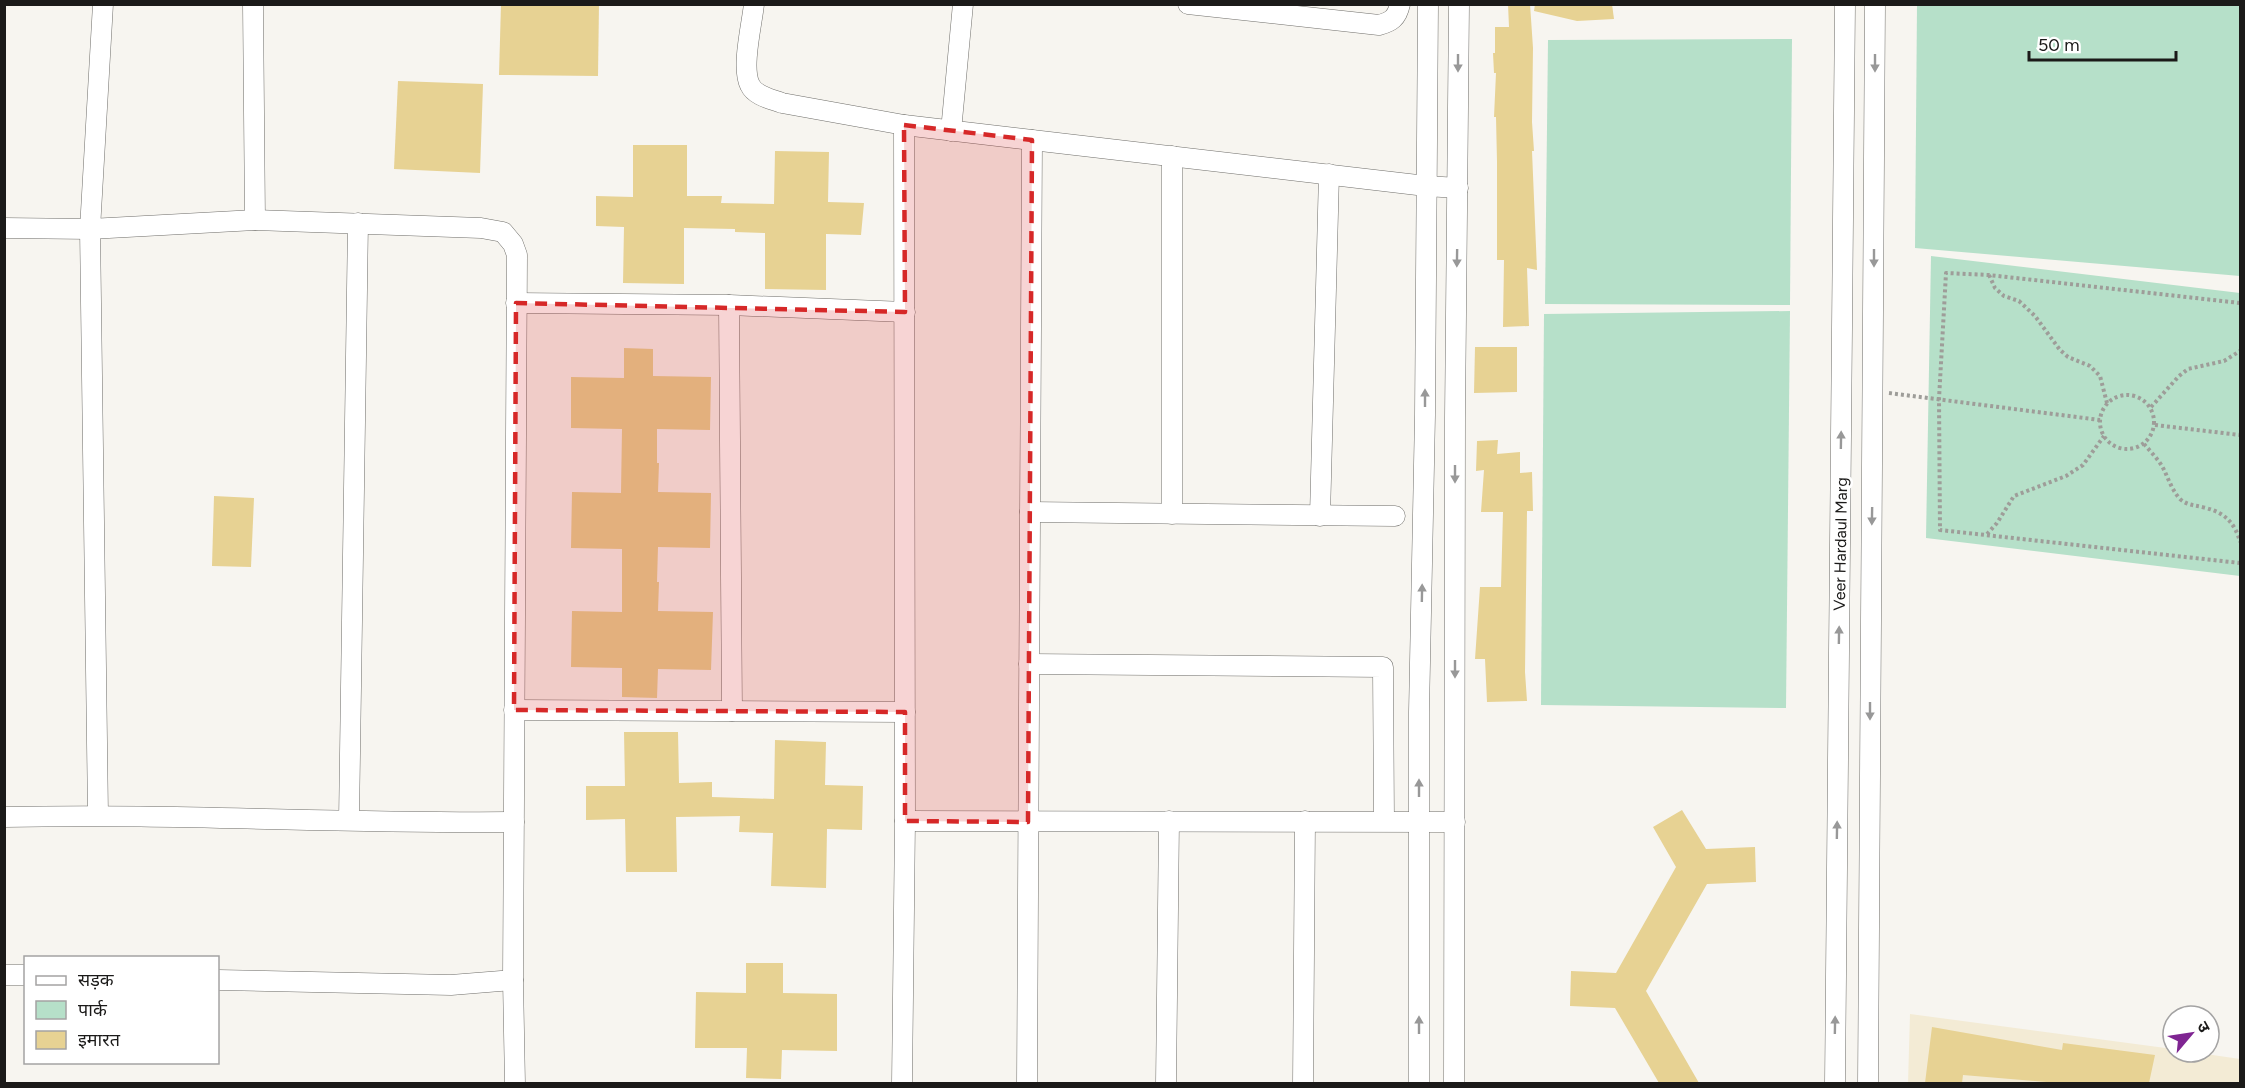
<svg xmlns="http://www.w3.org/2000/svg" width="2245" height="1088" viewBox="0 0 2245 1088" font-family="Figtree,'Noto Sans Devanagari',sans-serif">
  <rect width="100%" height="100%" fill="#f7f5f0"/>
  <polygon fill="#f3ebd5" points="1910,1014 2173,1049 2173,1052 2192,1052 2240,1059 2240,1083 1908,1084"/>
  <g fill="#b6e0c9">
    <polygon points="1917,5 2240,5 2240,276 1915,248"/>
    <polygon points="1792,39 1790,305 1545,304 1548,40"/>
    <polygon points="1931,256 2240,293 2240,576 1926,538"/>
    <polygon points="1790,311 1786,708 1541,705 1544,314"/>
  </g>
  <g fill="#e7d293">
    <polygon points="501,4 599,4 598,76 499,75"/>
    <polygon points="1508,4 1530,4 1533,48 1532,122 1534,151 1532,151 1537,270 1527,268 1529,326 1503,327 1504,260 1497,260 1497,162 1496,117 1494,117 1496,73 1494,73 1493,53 1495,53 1495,27 1509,27"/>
    <polygon points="1535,4 1612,4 1614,19 1577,21 1534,11"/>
    <polygon points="398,81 483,84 480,173 394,169"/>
    <polygon points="633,145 687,145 687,196 722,196 721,203 774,204 775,151 829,152 828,202 864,203 861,235 826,234 826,290 765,289 765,233 735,232 735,229 684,228 684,284 623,283 624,227 596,226 596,196 633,197"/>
    <polygon points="1475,347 1517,347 1517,392 1474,393"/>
    <polygon points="624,348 653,349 653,376 711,377 710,430 657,429 657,463 659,463 658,492 711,493 710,548 658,547 657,582 659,582 658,611 713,612 711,670 658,669 657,698 622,697 622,668 571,667 572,611 622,612 622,549 571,548 572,492 621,493 622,429 571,428 571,377 624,378"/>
    <polygon points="1498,440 1497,454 1520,452 1520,473 1532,472 1533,511 1527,511 1525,672 1527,701 1487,702 1485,659 1475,659 1480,587 1501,587 1503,512 1481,512 1484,470 1476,471 1477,441"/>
    <polygon points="214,496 254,498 251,567 212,566"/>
    <polygon points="624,732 678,732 679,783 712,782 712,797 774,799 775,740 826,742 825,785 863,786 862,830 827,829 826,888 771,886 773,833 739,832 740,816 676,817 677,872 626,872 625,819 586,820 586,786 625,786"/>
    <polygon points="1682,810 1706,849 1755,847 1756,882 1707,884 1646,991 1699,1083 1659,1083 1615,1008 1570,1006 1571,971 1616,973 1676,867 1653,827"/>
    <polygon points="746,963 783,963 783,993 837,994 837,1051 782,1050 781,1079 746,1078 747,1048 695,1048 696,992 746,993"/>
    <polygon points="1932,1027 2062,1050 2063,1043 2155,1055 2149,1083 2058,1083 1963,1075 1962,1083 1925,1083"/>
  </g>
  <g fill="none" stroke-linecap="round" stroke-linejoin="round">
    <g stroke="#6f6e6a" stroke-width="21">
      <g id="minor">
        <polyline points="253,4 255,220"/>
        <path d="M754 4C752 24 741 68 750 85 755 96 771 99 782 103L904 125 1426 186 1458 188"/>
        <path d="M1188 4 1379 25C1391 22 1397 18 1400 4"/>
        <polyline points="951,131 963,4"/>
        <polyline points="1172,156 1172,514"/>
        <polyline points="4,228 90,229 255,220 481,228 503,232 513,244 517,255 513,980 515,1084"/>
        <polyline points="516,303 729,305 905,312"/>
        <polyline points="729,305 732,711"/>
        <polyline points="1030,512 1395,516"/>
        <polyline points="1320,516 1329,174"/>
        <polyline points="1029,664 1383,667 1384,821"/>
        <polyline points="514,710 905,712"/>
        <polyline points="98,815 90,229 103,4"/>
        <path d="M4 817C174 813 344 824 514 822"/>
        <polyline points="349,820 358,223"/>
        <polyline points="905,821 1455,822"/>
        <polyline points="4,975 26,975"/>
        <polyline points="218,980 451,985 513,980"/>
        <polyline points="902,1084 905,821 904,125"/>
        <polyline points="1027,1084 1032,140"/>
        <polyline points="1166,1084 1169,821"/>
        <polyline points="1303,1084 1305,821"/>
        <polyline points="1419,1084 1419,712 1425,415 1428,4"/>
        <polyline points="1454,1084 1455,417 1459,4"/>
        <polyline points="1835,1084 1845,4"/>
        <polyline points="1868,1084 1875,4"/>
      </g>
    </g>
    <g stroke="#9e9d99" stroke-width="4" stroke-dasharray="3 3" stroke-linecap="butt">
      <polyline points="1989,275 1995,288 2004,296 2019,301 2035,316 2060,350 2068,357 2090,366 2100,376 2107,403"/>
      <polyline points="2240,303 1989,275 1946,273 1939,399 1940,530 2240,563"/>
      <polyline points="1889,393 2100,420"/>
      <circle cx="2127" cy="422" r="27"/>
      <polyline points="2151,407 2179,376 2188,369 2224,361 2240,351"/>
      <polyline points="2155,425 2240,435"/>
      <path d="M2144 444C2150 451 2157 458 2162 466 2168 477 2171 489 2180 499 2188 506 2196 505 2206 508 2225 513 2235 523 2240 542"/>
      <polyline points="1987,534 1997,523 2014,496 2066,476 2083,465 2104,436"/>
    </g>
    <use href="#minor" stroke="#fff" stroke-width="20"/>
  </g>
  <defs><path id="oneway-solid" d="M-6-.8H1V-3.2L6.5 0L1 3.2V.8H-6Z" transform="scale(1.5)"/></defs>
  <g fill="#989898">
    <use href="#oneway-solid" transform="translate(1458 63) rotate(90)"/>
    <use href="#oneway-solid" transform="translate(1875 63) rotate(90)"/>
    <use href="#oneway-solid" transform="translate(1457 258) rotate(91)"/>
    <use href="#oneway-solid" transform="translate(1874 258) rotate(90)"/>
    <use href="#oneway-solid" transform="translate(1425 398) rotate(-90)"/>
    <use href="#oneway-solid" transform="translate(1841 440) rotate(-89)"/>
    <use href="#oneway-solid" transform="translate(1455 474) rotate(90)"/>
    <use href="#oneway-solid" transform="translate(1872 516) rotate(91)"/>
    <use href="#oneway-solid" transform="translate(1422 593) rotate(-89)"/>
    <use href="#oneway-solid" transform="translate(1839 635) rotate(-89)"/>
    <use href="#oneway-solid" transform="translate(1455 669) rotate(90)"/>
    <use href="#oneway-solid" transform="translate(1870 711) rotate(90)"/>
    <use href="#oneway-solid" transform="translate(1419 788) rotate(-90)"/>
    <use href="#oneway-solid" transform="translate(1837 830) rotate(-89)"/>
    <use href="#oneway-solid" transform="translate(1419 1025) rotate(-90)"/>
    <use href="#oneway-solid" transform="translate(1835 1025) rotate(-89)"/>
  </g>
  <path fill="#d62828" fill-opacity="0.2" stroke="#d62828" stroke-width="4.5" stroke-dasharray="12 8" stroke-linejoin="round" d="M904 125 1032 140 1028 822 905 821V712L514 710 516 303 905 312Z"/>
  <g text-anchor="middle" stroke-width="5" stroke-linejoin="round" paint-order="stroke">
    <g font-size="16" fill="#1b1a19" stroke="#fff">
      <text transform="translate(1840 544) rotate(-89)" y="6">Veer Hardaul Marg</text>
    </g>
  </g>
  <rect width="2245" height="1088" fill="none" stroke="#1b1a19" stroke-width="12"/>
  <rect x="24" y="956" width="195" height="108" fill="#ffffff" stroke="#a4a3a3" stroke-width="1.5"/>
  <rect x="36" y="976" width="30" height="9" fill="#ffffff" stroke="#a4a3a3" stroke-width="1.5"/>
  <text x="78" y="986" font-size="18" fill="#1b1a19">सड़क</text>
  <rect x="36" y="1001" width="30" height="18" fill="#b6e0c9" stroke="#a4a3a3" stroke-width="1.5"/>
  <text x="78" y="1016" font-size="18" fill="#1b1a19">पार्क</text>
  <rect x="36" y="1031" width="30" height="18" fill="#e7d293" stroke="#a4a3a3" stroke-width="1.5"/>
  <text x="78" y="1046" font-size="18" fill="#1b1a19">इमारत</text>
  <g transform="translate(2191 1034) rotate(61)"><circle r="28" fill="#ffffff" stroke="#a4a3a3" stroke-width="1.5"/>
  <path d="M0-4.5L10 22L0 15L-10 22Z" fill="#7f2592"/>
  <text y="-9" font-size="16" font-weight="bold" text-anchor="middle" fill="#1b1a19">उ</text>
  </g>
  <path d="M2029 51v9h147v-9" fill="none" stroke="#1b1a19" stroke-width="3"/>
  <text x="2038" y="51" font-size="18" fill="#1b1a19" stroke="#ffffff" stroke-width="4.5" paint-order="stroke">50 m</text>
</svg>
